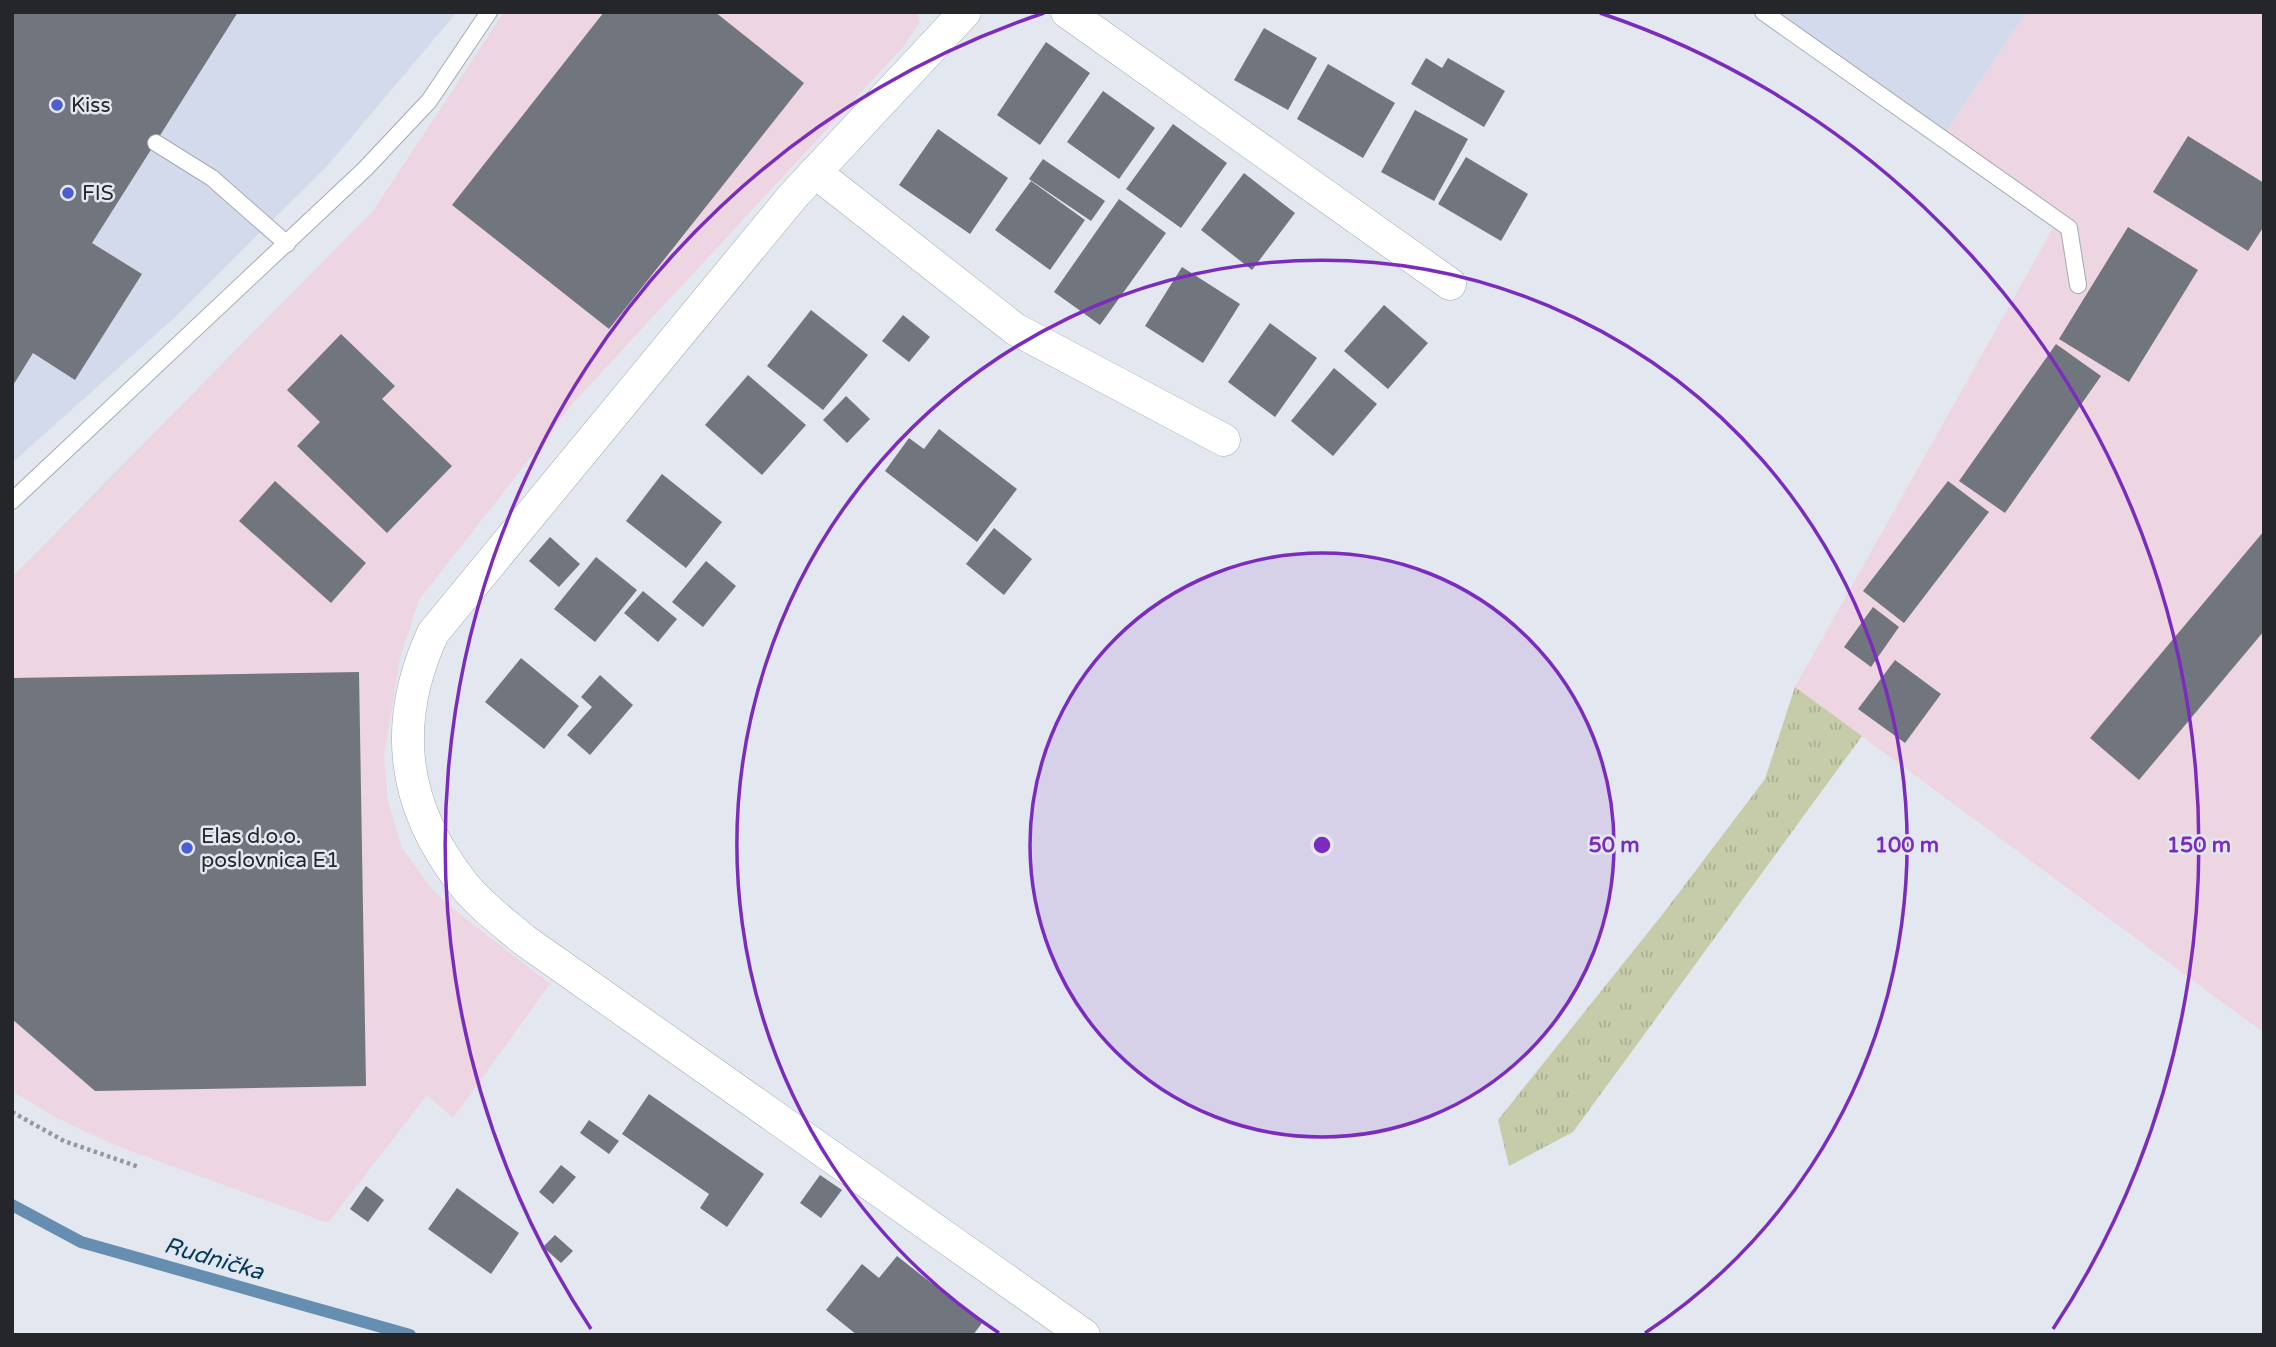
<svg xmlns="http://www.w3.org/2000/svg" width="2276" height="1347" viewBox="0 0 2276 1347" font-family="'Varela Round',sans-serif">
  <defs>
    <pattern id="grass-tufts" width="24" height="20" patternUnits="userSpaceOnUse" patternTransform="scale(1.75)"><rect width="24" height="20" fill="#c6cbaa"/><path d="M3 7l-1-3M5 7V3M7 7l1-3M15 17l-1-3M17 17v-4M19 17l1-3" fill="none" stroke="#aaae92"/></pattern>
  </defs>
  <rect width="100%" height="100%" fill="#e3e7f0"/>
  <g fill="#d3daeb">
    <polygon points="12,12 457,12 328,165 173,319 12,463"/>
    <polygon points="1780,12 2027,12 1942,138"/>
  </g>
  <g fill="#edd6e1">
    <polygon points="504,12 917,12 920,22 903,47 574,402 419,600 400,658 384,756 388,801 402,848 432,889 451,907 550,984 453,1118 427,1095 328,1223 117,1146 55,1117 12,1091 12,577 373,211"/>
    <polygon points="2027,12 2264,12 2264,1033 1795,687 2057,221 1942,138"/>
  </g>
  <polygon fill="url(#grass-tufts)" points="1795,687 1862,736 1573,1132 1509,1166 1498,1120 1662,915 1765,779"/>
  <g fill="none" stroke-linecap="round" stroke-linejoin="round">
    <polyline stroke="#658eb0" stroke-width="12" points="12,1205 81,1242 410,1335"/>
  </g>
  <g fill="#71757d">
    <polygon points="12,12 238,12 92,243 142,274 75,380 33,353 12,387"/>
    <polygon points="604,12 715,12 804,83 609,329 452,205"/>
    <polygon points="1264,28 1317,58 1288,110 1234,80"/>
    <polygon points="1046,42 1090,73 1040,145 997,115"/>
    <polygon points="1426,58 1442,68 1448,58 1505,91 1484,127 1411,84"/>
    <polygon points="1328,64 1395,103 1363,158 1297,119"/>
    <polygon points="1103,91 1155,128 1119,179 1067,142"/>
    <polygon points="1415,110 1468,139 1434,201 1381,172"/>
    <polygon points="1173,124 1227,163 1181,228 1126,189"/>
    <polygon points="938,129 1008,178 970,234 899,185"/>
    <polygon points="2188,136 2264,183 2264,226 2248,251 2153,192"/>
    <polygon points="1466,157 1528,194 1501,241 1438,204"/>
    <polygon points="1043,159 1105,201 1091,221 1029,179"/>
    <polygon points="1244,173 1295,213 1252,270 1201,230"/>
    <polygon points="1031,181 1085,220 1050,270 995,230"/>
    <polygon points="1119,199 1166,233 1100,325 1054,292"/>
    <polygon points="2128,227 2198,270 2129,382 2059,339"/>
    <polygon points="1182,267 1240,304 1203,363 1145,326"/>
    <polygon points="1384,305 1428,343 1388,389 1344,351"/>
    <polygon points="811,310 868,355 823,410 767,366"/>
    <polygon points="903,315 930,337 909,362 882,341"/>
    <polygon points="1270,323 1317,358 1275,417 1228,382"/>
    <polygon points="341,334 395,386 382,399 452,466 387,533 297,446 320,422 287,390"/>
    <polygon points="2056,344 2101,376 2005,513 1959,481"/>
    <polygon points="1334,368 1377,404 1333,456 1291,421"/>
    <polygon points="748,375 806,425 762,475 705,425"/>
    <polygon points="846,396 870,419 847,443 823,420"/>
    <polygon points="939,429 1017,489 977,542 885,471 909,438 924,449"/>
    <polygon points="662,474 722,522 686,568 626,521"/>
    <polygon points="275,481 366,563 331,603 239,521"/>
    <polygon points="1948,481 1989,512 1904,623 1863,591"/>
    <polygon points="994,528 1032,559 1004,595 966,564"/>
    <polygon points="2264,531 2264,631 2139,780 2090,738"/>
    <polygon points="550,537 580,564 559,587 529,561"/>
    <polygon points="596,557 637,590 595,642 554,609"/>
    <polygon points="706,561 736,586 703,627 672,602"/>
    <polygon points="643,591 677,619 658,642 624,613"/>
    <polygon points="1873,607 1899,627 1871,667 1844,647"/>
    <polygon points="521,658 579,706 544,749 485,702"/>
    <polygon points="1895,660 1941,694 1905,743 1858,709"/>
    <polygon points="359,672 366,1086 95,1091 12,1019 12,678"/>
    <polygon points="600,675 633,705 590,755 567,735 592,707 581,697"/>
    <polygon points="649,1094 764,1174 727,1227 700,1208 709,1194 622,1134"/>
    <polygon points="589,1120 619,1141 609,1154 580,1133"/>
    <polygon points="561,1165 576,1177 553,1204 539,1192"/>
    <polygon points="820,1175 842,1190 821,1218 800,1203"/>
    <polygon points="366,1186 384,1200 368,1222 350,1209"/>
    <polygon points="457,1188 519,1233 491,1274 428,1229"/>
    <polygon points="555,1235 573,1251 561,1263 543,1247"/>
    <polygon points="897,1256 982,1323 973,1335 857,1335 826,1310 862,1264 879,1278"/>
  </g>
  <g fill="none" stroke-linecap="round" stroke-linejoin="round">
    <g stroke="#a5a9b2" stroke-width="18">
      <g id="lane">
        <polyline points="1763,12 2069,228 2078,285"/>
        <polyline points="156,143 212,178 287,244"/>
        <polyline points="12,501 365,169 429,101 489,12"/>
      </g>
    </g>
    <g stroke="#a5a9b2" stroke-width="33">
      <g id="street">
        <path d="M965 12 793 196 433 633C391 724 402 807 464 885 481 906 504 923 524 940L1084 1335"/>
        <polyline points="1067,12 1450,284"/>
        <polyline points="815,172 1015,329 1224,440"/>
      </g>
    </g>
    <polyline stroke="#94989e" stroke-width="4.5" stroke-dasharray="3.5 3.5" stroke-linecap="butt" points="12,1112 64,1141 139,1167"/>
    <use href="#lane" stroke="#fff" stroke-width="16"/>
    <use href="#street" stroke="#fff" stroke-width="32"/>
  </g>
  <circle cx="1322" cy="845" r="292" fill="#7b2cbf" fill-opacity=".12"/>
  <g fill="none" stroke="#7b2cbf" stroke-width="3.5">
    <circle cx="1322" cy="845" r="292"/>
    <path d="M999 1333A585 585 0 1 1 1645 1333"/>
    <path d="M591 1329A877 877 0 0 1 1044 13M1600 13A877 877 0 0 1 2053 1329"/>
  </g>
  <g fill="#4a5ed2" stroke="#e3e7f0" stroke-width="2.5">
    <circle cx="57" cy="105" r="7"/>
    <circle cx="68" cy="193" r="7"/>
    <circle cx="187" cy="848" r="7"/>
  </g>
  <g text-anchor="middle" stroke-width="5" stroke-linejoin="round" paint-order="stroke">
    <g font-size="21" fill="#242629" stroke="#e3e7f0" text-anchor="start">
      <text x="71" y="112">Kiss</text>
      <text x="82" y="200">FIS</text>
      <text x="201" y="843">Elas d.o.o.<tspan x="201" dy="24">poslovnica E1</tspan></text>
    </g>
    <g font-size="23" font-style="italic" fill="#043a5c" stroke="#e3e7f0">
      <text transform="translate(214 1258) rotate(16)" y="8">Rudnička</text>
    </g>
  </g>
  <circle cx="1322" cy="845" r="10" fill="#7b2cbf" stroke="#e3e7f0" stroke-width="3.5"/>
  <g font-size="21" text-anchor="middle" font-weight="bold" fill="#7b2cbf" stroke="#e3e7f0" stroke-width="5" stroke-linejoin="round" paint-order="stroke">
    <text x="1614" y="852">50 m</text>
    <text x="1907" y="852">100 m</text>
    <text x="2199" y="852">150 m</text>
  </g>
  <rect width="2276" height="1347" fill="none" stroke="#242629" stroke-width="28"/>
</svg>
